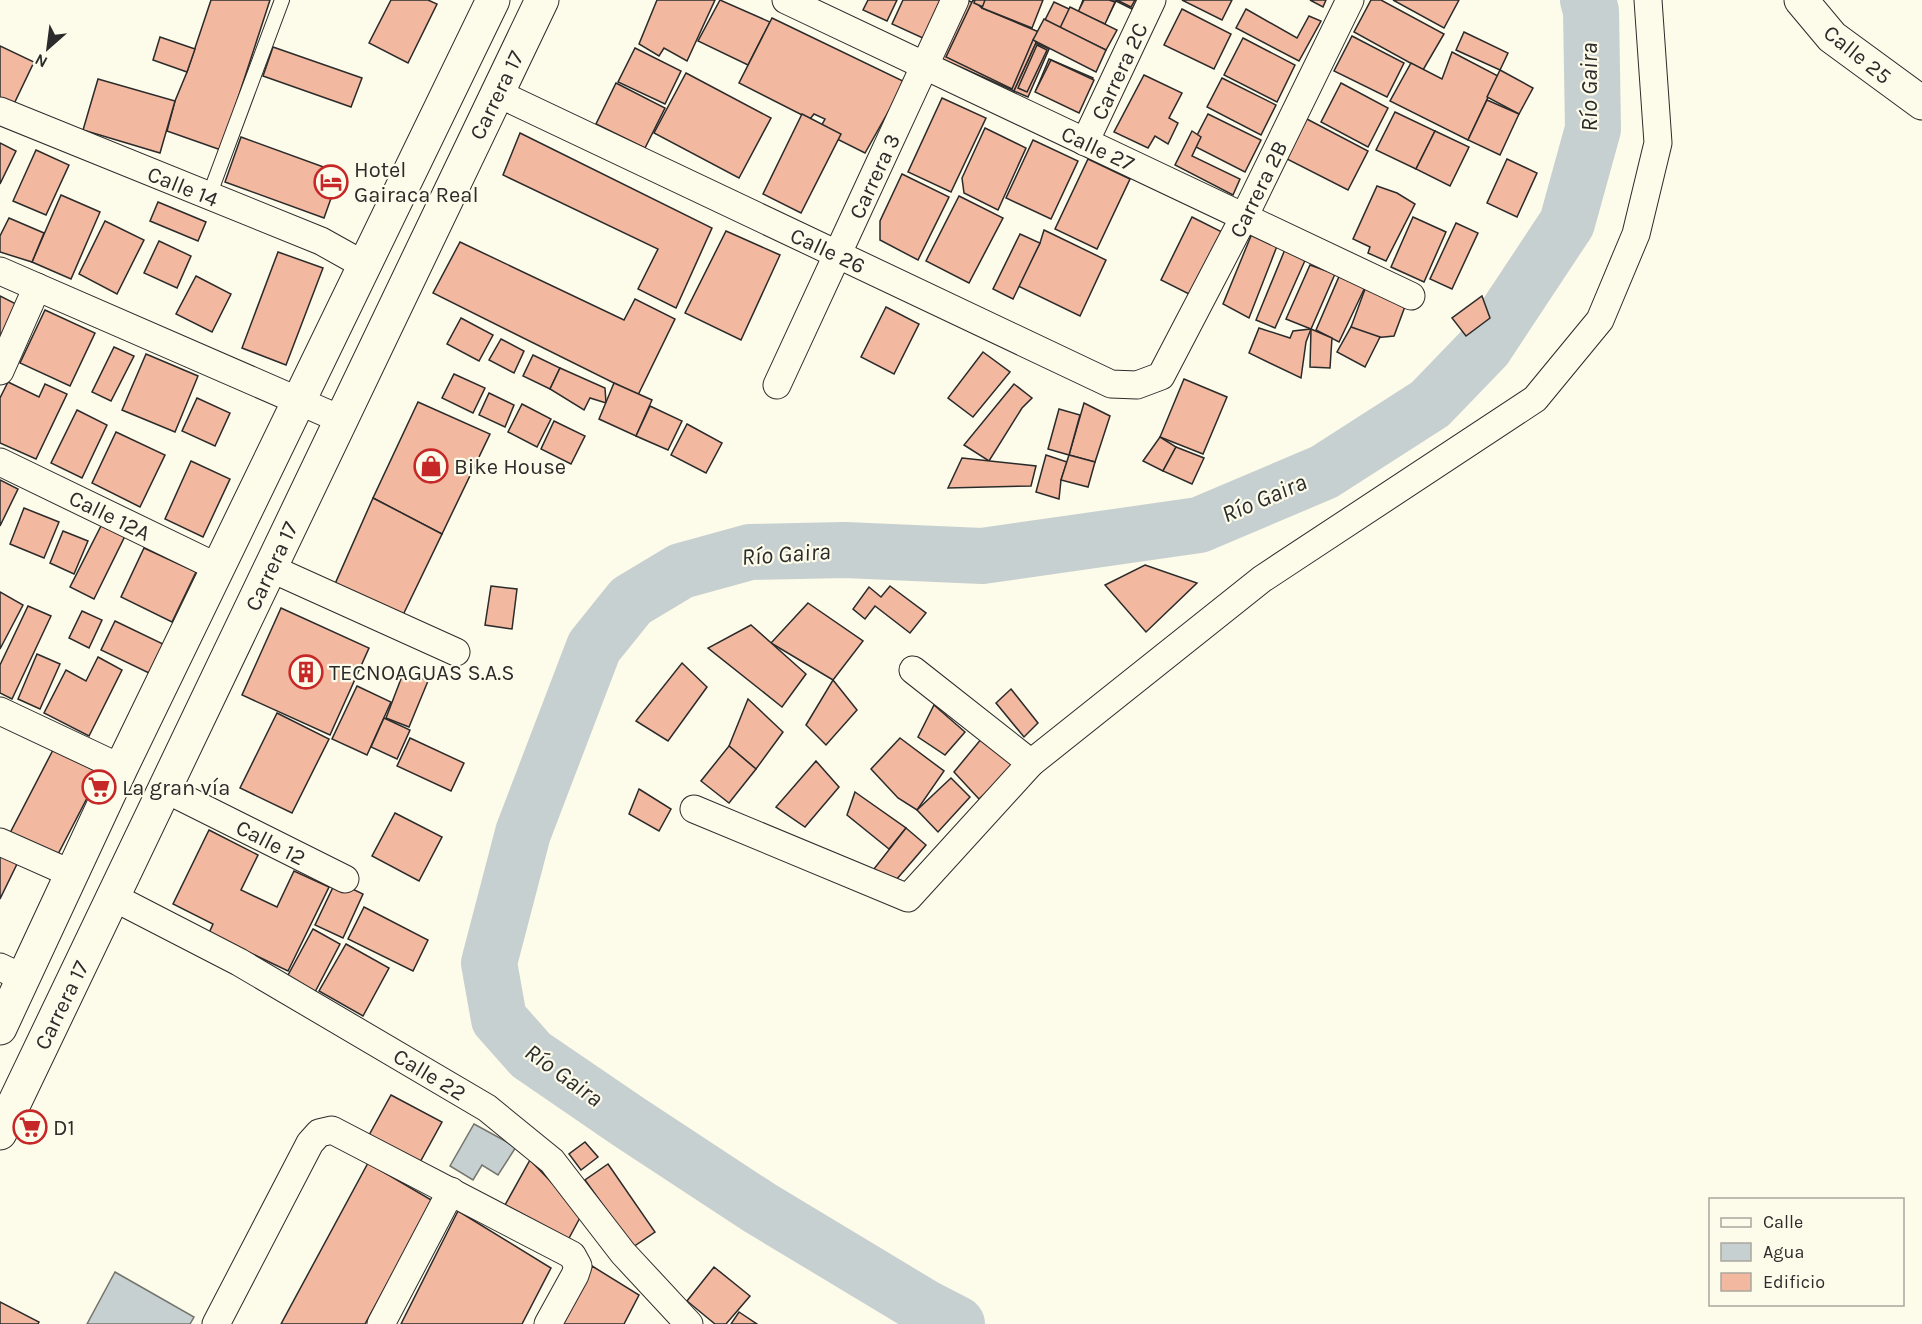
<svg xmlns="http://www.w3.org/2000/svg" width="1922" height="1324" viewBox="0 0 1922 1324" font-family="Karla,sans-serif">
  <rect width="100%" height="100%" fill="#fdfbea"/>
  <g fill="#c7d0d0" stroke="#74746e" stroke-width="1.5">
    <polygon points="474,1124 516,1147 498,1175 482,1165 473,1180 450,1166"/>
    <polygon points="115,1272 194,1317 190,1324 87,1324"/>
  </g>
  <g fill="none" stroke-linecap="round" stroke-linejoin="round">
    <polyline stroke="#c7d0d0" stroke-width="56" points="957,1324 926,1308 760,1208 629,1122 531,1055 499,1019 489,963 523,833 594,647 631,601 681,571 750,552 845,550 982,556 1199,525 1324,472 1430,404 1485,347 1567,223 1593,129 1591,11 1588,0"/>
  </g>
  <g fill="#f2b8a0" stroke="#2b2b2b" stroke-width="1.5">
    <polygon points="211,0 270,0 221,150 167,131 175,101 187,72"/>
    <polygon points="391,0 428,0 437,4 408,63 369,43"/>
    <polygon points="657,0 715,0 687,61 664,48 659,56 639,44"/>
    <polygon points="720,0 770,22 748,65 698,41"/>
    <polygon points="868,0 897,0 887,21 863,10"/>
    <polygon points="903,0 943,0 925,39 892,24"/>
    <polygon points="967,0 1040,33 1035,40 1036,43 1014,91 940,58"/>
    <polygon points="973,0 982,8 1039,32 1033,40 1012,89 946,57"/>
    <polygon points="975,0 1025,0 1015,21 974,3"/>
    <polygon points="985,0 1043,0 1032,28 982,8"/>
    <polygon points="1083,0 1137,0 1132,9 1116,1 1106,21 1080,8"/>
    <polygon points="1084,0 1109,0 1115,2 1105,24 1078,12"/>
    <polygon points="1117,0 1135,0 1131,7"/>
    <polygon points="1182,0 1232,0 1222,20"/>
    <polygon points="1310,0 1326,0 1323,7"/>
    <polygon points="1371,0 1381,0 1444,34 1423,70 1354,32"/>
    <polygon points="1393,0 1459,0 1444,28"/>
    <polygon points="1054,2 1112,29 1094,68 1035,40"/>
    <polygon points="1070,7 1117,30 1106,50 1060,28"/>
    <polygon points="1182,9 1231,34 1214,69 1164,45"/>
    <polygon points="1246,9 1297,38 1309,16 1321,21 1299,61 1236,28"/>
    <polygon points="772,18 905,82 865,153 819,130 825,119 814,114 810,119 739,83"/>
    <polygon points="1044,19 1106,50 1096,72 1033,40"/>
    <polygon points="1464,32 1508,53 1500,70 1456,50"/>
    <polygon points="1352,36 1404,63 1387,97 1334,71"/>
    <polygon points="160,37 195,49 187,72 153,60"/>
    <polygon points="1243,38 1295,65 1277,102 1224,75"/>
    <polygon points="1036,43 1049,49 1028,97 1014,91"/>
    <polygon points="1037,45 1047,50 1027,92 1018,88"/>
    <polygon points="0,46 34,62 12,108 0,103"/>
    <polygon points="273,47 362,78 351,107 263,76"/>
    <polygon points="635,48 681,71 665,104 618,82"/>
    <polygon points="1452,52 1498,76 1468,140 1390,101 1411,63 1442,79"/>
    <polygon points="1049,59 1093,78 1079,109 1036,90"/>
    <polygon points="1051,60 1094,80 1079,113 1035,92"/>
    <polygon points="1500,70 1533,88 1519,114 1487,97"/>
    <polygon points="686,73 771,118 739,178 654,133"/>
    <polygon points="1144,75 1182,93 1169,118 1178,123 1168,144 1155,136 1148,148 1114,132"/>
    <polygon points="1222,78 1276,105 1261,135 1207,107"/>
    <polygon points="98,79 175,101 160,153 83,130"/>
    <polygon points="616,83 665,108 645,148 596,124"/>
    <polygon points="1341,83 1388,108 1368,147 1321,122"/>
    <polygon points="942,98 986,118 951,192 908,172"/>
    <polygon points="1487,100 1519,114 1500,155 1468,140"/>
    <polygon points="1395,112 1435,131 1416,169 1376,150"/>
    <polygon points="802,114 841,134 801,213 763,194"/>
    <polygon points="1208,114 1261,140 1245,172 1192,145"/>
    <polygon points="1305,118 1368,151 1348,190 1285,158"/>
    <polygon points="985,128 1026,148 998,210 964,193 962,178"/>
    <polygon points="1192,131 1201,137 1192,156 1240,179 1233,195 1175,165"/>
    <polygon points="1435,131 1469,147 1450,186 1416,169"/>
    <polygon points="520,133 712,228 676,308 638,289 658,249 503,175"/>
    <polygon points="241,137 340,173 324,218 225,182"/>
    <polygon points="1033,140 1078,161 1051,219 1006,198"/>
    <polygon points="0,143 16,151 0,184"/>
    <polygon points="36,150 69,165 46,215 13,201"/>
    <polygon points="1088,159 1130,179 1097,249 1055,229"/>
    <polygon points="1507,159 1537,173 1517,217 1487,203"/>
    <polygon points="902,174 949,197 918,260 880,240 880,221"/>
    <polygon points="1377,186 1397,193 1415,204 1386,261 1368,253 1370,247 1353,239"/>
    <polygon points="61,195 100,212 71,279 32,262"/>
    <polygon points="959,196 1003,218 969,283 926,261"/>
    <polygon points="158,202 206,222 198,241 150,221"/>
    <polygon points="1192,217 1222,232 1191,295 1161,280"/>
    <polygon points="1413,217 1446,232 1424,282 1391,267"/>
    <polygon points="9,218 44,233 32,262 0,252 0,236"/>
    <polygon points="105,221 144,240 117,294 79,274"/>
    <polygon points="1456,223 1478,233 1452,289 1430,279"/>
    <polygon points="1044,230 1106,260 1080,316 1018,286 1040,243"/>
    <polygon points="726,231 780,255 741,340 685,313"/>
    <polygon points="1253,231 1279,241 1249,318 1223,304"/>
    <polygon points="1020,234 1040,243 1013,299 993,289"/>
    <polygon points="159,241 191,256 177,288 144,273"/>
    <polygon points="460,242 624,320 635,299 675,319 638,395 433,293"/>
    <polygon points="1286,247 1307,256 1275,328 1256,320"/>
    <polygon points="278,252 323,268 286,365 242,348"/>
    <polygon points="1310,265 1335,274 1311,329 1286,319"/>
    <polygon points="1341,272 1368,281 1339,342 1316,330"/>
    <polygon points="196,276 231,294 212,332 176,314"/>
    <polygon points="1368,281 1407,301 1394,336 1374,338 1351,327"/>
    <polygon points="0,296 16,304 0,339"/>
    <polygon points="1482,296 1490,318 1466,336 1452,318"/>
    <polygon points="886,307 919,324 894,374 861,357"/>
    <polygon points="45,310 95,333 70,386 20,363"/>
    <polygon points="461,318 493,335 479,361 447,344"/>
    <polygon points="1351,327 1380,337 1365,367 1337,352"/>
    <polygon points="1259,328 1290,338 1293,331 1311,329 1306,342 1301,378 1249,353"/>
    <polygon points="1311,329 1332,338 1330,368 1310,367"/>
    <polygon points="501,339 524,351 514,373 489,360"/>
    <polygon points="114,347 134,356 111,401 92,392"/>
    <polygon points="983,352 1010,372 973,417 948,398"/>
    <polygon points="146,354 198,376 175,432 122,410"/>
    <polygon points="533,355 560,368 550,389 523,376"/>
    <polygon points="560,368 605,388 606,403 590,398 584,410 550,389"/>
    <polygon points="454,374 485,388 473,413 442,398"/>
    <polygon points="1184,379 1227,397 1203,454 1160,437"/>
    <polygon points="8,382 39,397 45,384 67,394 36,459 0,443 0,398"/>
    <polygon points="614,383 652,400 636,436 599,419"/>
    <polygon points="1014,384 1032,398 1022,408 989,461 964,445"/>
    <polygon points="489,393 514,405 505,427 479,415"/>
    <polygon points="197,398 230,413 215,446 182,431"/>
    <polygon points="418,402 490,434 442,534 373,498"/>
    <polygon points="1084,403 1110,416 1095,462 1069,455"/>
    <polygon points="522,404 551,419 537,447 508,432"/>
    <polygon points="650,406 682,421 668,450 636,436"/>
    <polygon points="1059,409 1080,415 1069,455 1048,449"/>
    <polygon points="77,410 107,425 82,478 51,463"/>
    <polygon points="554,421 585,436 571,464 541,449"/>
    <polygon points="687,424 722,443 706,473 671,455"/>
    <polygon points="116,432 165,455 140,507 92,483"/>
    <polygon points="1160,437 1176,447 1163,471 1143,461"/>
    <polygon points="1176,447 1204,458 1192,484 1163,471"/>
    <polygon points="1046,455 1067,462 1061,480 1059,499 1036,492"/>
    <polygon points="1069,455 1095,462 1088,487 1061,480"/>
    <polygon points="962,458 1036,466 1031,486 948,488"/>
    <polygon points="191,461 230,479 203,537 165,519"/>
    <polygon points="0,480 18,489 0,526"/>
    <polygon points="373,498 442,534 402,617 335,584"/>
    <polygon points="24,508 59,522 44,558 10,544"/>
    <polygon points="102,524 125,536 94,599 70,587"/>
    <polygon points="63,531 88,541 74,574 50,563"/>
    <polygon points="144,548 196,572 172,622 121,597"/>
    <polygon points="1145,565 1197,583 1146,632 1105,585"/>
    <polygon points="491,586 517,589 512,629 485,625"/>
    <polygon points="890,586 926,613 910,633 875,606 865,619 853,609 869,587 881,597"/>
    <polygon points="0,592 23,605 0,649"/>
    <polygon points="808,603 863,641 833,680 771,643"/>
    <polygon points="28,606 51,616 12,699 0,693 0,665"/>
    <polygon points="281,608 369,648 330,735 242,695"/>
    <polygon points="82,611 102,620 89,648 69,638"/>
    <polygon points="115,621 163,644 149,673 101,650"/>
    <polygon points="751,625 806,674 782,707 708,648"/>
    <polygon points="37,654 60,664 40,709 18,699"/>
    <polygon points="98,657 122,670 89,736 44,713 66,670 86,681"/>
    <polygon points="682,663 707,687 668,741 636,721"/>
    <polygon points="404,671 428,681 409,727 386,718"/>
    <polygon points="833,680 857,710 826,745 806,725"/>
    <polygon points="357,686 391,702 367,755 332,739"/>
    <polygon points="1011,689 1038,723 1024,737 996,703"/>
    <polygon points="748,699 783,732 756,769 729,746"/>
    <polygon points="934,705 965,732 945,755 918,737"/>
    <polygon points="277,713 329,739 292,813 240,788"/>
    <polygon points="384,718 410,730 397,759 371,747"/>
    <polygon points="410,738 464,763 451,791 397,766"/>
    <polygon points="900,738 944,771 917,810 898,798 871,769"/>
    <polygon points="982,738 1015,766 979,799 954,772"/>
    <polygon points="729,746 756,769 729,803 701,781"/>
    <polygon points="53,750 100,773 56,858 9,835"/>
    <polygon points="816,761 839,787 805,827 776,807"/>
    <polygon points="951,778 970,797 938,832 917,810"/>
    <polygon points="639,789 671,809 659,831 629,814"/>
    <polygon points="855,792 906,828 889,849 847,815"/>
    <polygon points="395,813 442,837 419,881 372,856"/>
    <polygon points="906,828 926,845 890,887 870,874"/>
    <polygon points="209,830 258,855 241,890 277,907 294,871 329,887 288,971 209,933 213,924 173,904"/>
    <polygon points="0,855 17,864 0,899"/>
    <polygon points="336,881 363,894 343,938 315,925"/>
    <polygon points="364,907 428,940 413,971 348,939"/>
    <polygon points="313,929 340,944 315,992 287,977"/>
    <polygon points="346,944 389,968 363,1016 319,991"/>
    <polygon points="391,1095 442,1122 419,1164 368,1137"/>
    <polygon points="585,1142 598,1157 581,1170 569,1154"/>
    <polygon points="530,1160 582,1214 568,1240 505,1205"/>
    <polygon points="368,1163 433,1201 365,1324 281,1324"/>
    <polygon points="608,1164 655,1232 633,1247 585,1180"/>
    <polygon points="458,1211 551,1268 522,1324 401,1324"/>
    <polygon points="592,1266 639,1295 624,1324 563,1324"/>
    <polygon points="714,1267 750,1296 726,1324 715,1324 687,1301"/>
    <polygon points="0,1302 39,1322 38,1324 0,1324"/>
    <polygon points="739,1312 757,1324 731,1324"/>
  </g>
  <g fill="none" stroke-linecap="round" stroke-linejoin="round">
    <g stroke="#2b2b2b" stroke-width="16">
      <polyline id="lane" points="209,196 282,0"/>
    </g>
    <g stroke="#2b2b2b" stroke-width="29">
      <g id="street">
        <polyline points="786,0 1411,296"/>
        <polyline points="497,93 1111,384 1137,385 1161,376 1244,217 1350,0"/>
        <polyline points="0,111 321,241 364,265"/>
        <polyline points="1085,142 1152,0"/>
        <polyline points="0,271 340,419"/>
        <polyline points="0,371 37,287"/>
        <polyline points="777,385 955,0"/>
        <polyline points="0,462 219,568"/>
        <polyline points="270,568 456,652"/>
        <polyline points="913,670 1031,763"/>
        <polyline points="0,711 121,768"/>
        <polyline points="165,789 345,879"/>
        <polyline points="694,809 908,898 1031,763 1262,579 1535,399 1600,320 1636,234 1658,143 1648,0"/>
        <polyline points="0,842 72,874"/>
        <polyline points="113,897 239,962 487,1108 552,1161 623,1253 689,1324"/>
        <polyline points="0,967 23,978"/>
        <polyline points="216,1324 310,1143 319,1133 332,1130 572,1255 578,1266 575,1275 548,1324"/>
        <polyline points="381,1324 451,1191"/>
      </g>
    </g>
    <g stroke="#2b2b2b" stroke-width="35">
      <g id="secondary">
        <polyline points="1801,0 1832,37 1922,103"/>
        <polyline points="0,1028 121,768 493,0"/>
        <polyline points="0,1133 542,0"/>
      </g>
    </g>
    <use href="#lane" stroke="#fdfbea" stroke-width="14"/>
    <use href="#street" stroke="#fdfbea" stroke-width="27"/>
    <use href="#secondary" stroke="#fdfbea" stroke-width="33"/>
  </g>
  <defs>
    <g id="hotel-ring" transform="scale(1.725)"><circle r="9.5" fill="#fdfbea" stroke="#c62828" stroke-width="1.5"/><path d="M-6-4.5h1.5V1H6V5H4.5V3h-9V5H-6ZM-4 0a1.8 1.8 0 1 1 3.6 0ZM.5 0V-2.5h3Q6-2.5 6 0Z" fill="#c62828"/></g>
    <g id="shop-ring" transform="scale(1.725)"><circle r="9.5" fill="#fdfbea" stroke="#c62828" stroke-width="1.5"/><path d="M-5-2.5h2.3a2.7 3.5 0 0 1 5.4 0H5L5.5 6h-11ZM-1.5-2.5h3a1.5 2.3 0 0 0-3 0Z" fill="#c62828"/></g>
    <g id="building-ring" transform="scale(1.725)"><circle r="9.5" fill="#fdfbea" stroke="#c62828" stroke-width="1.5"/><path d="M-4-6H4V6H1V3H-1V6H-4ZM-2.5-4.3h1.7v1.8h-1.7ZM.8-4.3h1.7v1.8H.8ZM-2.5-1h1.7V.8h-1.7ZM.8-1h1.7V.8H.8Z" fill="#c62828"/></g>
    <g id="supermarket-ring" transform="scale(1.725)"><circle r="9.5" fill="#fdfbea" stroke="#c62828" stroke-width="1.5"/><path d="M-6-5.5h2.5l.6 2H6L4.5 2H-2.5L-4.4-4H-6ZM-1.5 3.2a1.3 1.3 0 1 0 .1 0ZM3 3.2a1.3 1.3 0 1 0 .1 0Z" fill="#c62828"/></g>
  </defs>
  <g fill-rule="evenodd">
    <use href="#hotel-ring" x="331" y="182"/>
    <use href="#shop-ring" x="431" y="466"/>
    <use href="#building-ring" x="306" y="672"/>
    <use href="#supermarket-ring" x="99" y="787"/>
    <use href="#supermarket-ring" x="30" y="1127"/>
  </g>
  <g text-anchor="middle" stroke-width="4.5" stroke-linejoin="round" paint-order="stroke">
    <g font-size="22" fill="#2b2b2b" stroke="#fdfbea">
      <text transform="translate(1858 54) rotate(39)" y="8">Calle 25</text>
      <text transform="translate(1119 71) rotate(-65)" y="8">Carrera 2C</text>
      <text transform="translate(496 95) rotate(-64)" y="8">Carrera 17</text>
      <text transform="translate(1098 148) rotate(25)" y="8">Calle 27</text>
      <text transform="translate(874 176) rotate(-65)" y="8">Carrera 3</text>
      <text transform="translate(183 186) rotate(22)" y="8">Calle 14</text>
      <text transform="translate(1258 189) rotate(-64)" y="8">Carrera 2B</text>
      <text transform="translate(828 250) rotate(25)" y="8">Calle 26</text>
      <text transform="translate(110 515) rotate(26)" y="8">Calle 12A</text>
      <text transform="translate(271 566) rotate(-65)" y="8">Carrera 17</text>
      <text transform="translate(271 842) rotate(27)" y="8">Calle 12</text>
      <text transform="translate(61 1005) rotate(-64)" y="8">Carrera 17</text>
      <text transform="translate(430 1074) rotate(31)" y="8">Calle 22</text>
    </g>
    <g font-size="22" fill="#2b2b2b" stroke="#fdfbea" text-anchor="start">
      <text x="354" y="177">Hotel<tspan x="354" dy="25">Gairaca Real</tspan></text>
      <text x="454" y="474">Bike House</text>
      <text x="329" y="680">TECNOAGUAS S.A.S</text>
      <text x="122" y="795">La gran vía</text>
      <text x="53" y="1135">D1</text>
    </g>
    <g font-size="24" font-style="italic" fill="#2b2b2b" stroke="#fdfbea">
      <text transform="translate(1589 87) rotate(-90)" y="8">Río Gaira</text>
      <text transform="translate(1264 498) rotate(-23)" y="8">Río Gaira</text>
      <text transform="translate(786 554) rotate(-4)" y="8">Río Gaira</text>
      <text transform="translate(564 1075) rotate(36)" y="8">Río Gaira</text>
    </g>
  </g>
  <rect x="1709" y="1198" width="195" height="108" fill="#fdfbea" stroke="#a9a89e" stroke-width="1.5"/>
  <rect x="1721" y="1218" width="30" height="9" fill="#fdfbea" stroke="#a9a89e" stroke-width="1.5"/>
  <text x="1763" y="1228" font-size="18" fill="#2b2b2b">Calle</text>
  <rect x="1721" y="1243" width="30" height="18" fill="#c7d0d0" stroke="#a9a89e" stroke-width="1.5"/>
  <text x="1763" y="1258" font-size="18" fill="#2b2b2b">Agua</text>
  <rect x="1721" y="1273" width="30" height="18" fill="#f2b8a0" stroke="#a9a89e" stroke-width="1.5"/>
  <text x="1763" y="1288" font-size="18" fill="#2b2b2b">Edificio</text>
  <g transform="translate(48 48) rotate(208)" stroke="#fdfbea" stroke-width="4.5" paint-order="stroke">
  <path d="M0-4.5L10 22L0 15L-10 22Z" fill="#2b2b2b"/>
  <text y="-9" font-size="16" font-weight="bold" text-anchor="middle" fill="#2b2b2b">N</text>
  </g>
</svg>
